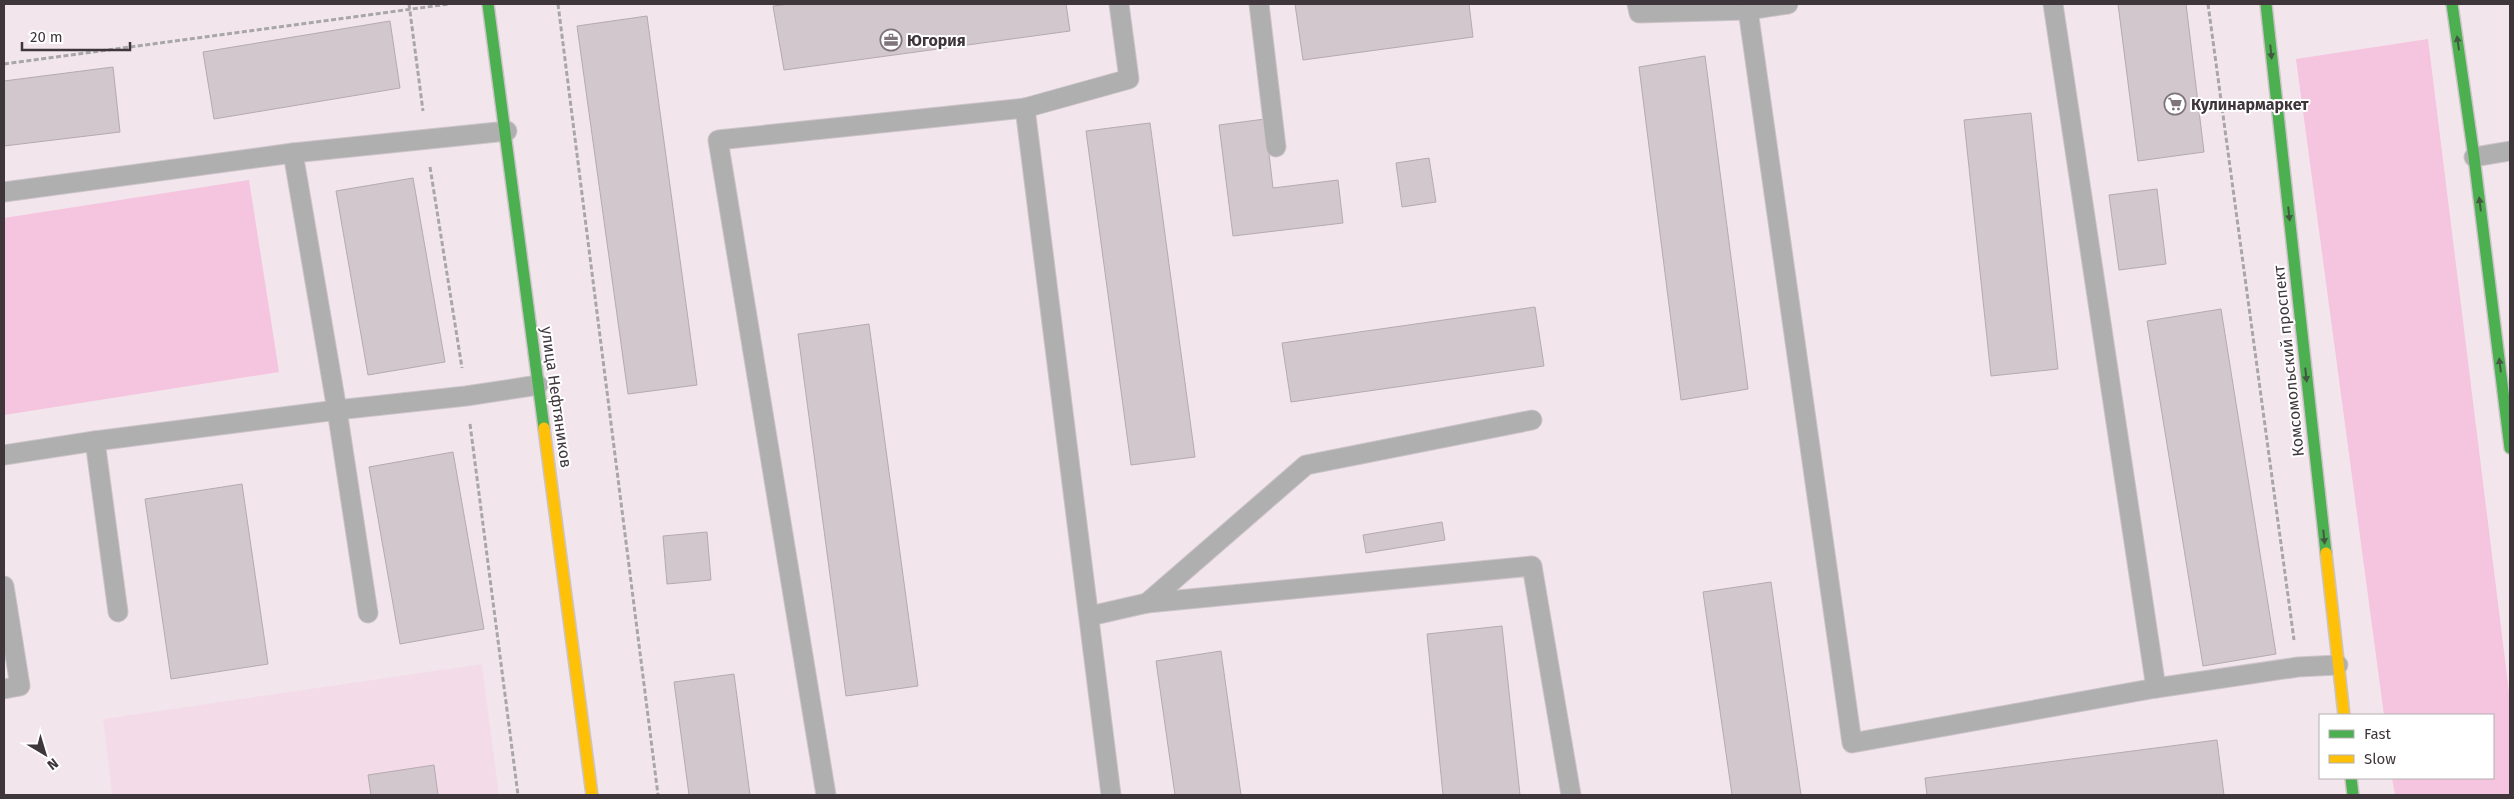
<svg xmlns="http://www.w3.org/2000/svg" width="2514" height="799" viewBox="0 0 2514 799" font-family="'Fira Sans',sans-serif">
  <rect width="100%" height="100%" fill="#f2e6ec"/>
  <polygon fill="#f3dce8" points="482,664 499,795 112,795 103,719"/>
  <g fill="#f5c4de">
    <polygon points="2428,39 2510,700 2510,795 2395,795 2392,778 2493,778 2493,715 2384,715 2296,59"/>
    <polygon points="249,180 279,372 4,415 4,218"/>
  </g>
  <g fill="#d2c7cd" stroke="#b4aaaf">
    <polygon points="791,4 1066,4 1070,31 784,70 773,6"/>
    <polygon points="1295,4 1469,4 1473,37 1303,60"/>
    <polygon points="2118,4 2186,4 2204,152 2138,161"/>
    <polygon points="647,16 697,385 628,394 577,26"/>
    <polygon points="390,21 400,88 214,119 203,52"/>
    <polygon points="1705,56 1748,389 1681,400 1639,67"/>
    <polygon points="113,67 120,132 4,146 4,81"/>
    <polygon points="2031,113 2058,369 1991,376 1964,120"/>
    <polygon points="1265,119 1273,188 1338,180 1343,223 1233,236 1219,125"/>
    <polygon points="1150,123 1195,457 1131,465 1086,131"/>
    <polygon points="1429,158 1436,202 1402,207 1396,163"/>
    <polygon points="413,178 445,362 368,375 336,191"/>
    <polygon points="2157,189 2166,264 2119,270 2109,195"/>
    <polygon points="1535,307 1544,366 1291,402 1282,343"/>
    <polygon points="2221,309 2276,654 2203,666 2147,321"/>
    <polygon points="869,324 918,686 846,696 798,334"/>
    <polygon points="453,452 484,629 400,644 369,467"/>
    <polygon points="242,484 268,664 171,679 145,499"/>
    <polygon points="1442,522 1445,540 1366,553 1363,535"/>
    <polygon points="707,532 711,580 667,584 663,536"/>
    <polygon points="1771,582 1801,795 1732,795 1703,592"/>
    <polygon points="1502,626 1520,795 1443,795 1427,634"/>
    <polygon points="1221,651 1241,795 1175,795 1156,661"/>
    <polygon points="734,674 750,795 689,795 674,682"/>
    <polygon points="2217,740 2224,795 1927,795 1925,778"/>
    <polygon points="434,765 438,795 371,795 368,775"/>
  </g>
  <g fill="none" stroke-linecap="round" stroke-linejoin="round">
    <g stroke="#cdc4c9" stroke-width="21">
      <g id="lane">
        <polyline points="1259,4 1276,147"/>
        <polyline points="1637,4 1639,13 1748,10 1788,4"/>
        <polyline points="2053,4 2156,688 2298,667 2338,665"/>
        <polyline points="1748,10 1852,743 2156,688"/>
        <polyline points="1025,108 1111,795"/>
        <polyline points="293,153 337,410 466,396 538,385"/>
        <polyline points="2474,157 2510,151"/>
        <polyline points="4,192 293,153 507,131"/>
        <polyline points="4,455 95,441"/>
        <polyline points="4,586 20,686 4,689"/>
        <polyline points="1147,603 1306,465 1532,420"/>
        <polyline points="118,612 95,441 337,410 368,613"/>
        <polyline points="1090,616 1147,603 1532,566 1571,795"/>
        <polyline points="826,795 718,140 1025,108 1129,79 1119,4"/>
      </g>
    </g>
    <g stroke="#cdc4c9" stroke-width="14">
      <g id="fast">
        <polyline points="488,4 544,428"/>
        <polyline points="2266,4 2326,553"/>
        <polyline points="2452,4 2474,157 2510,448"/>
        <polyline points="2351,778 2353,795"/>
      </g>
    </g>
    <g stroke="#cdc4c9" stroke-width="14">
      <g id="slow">
        <polyline points="544,428 592,795"/>
        <polyline points="2326,553 2344,715"/>
      </g>
    </g>
    <g stroke="#a8a6a9" stroke-width="3" stroke-dasharray="5 2.5" stroke-linecap="butt">
      <polyline points="409,4 423,111"/>
      <polyline points="558,4 658,795"/>
      <polyline points="2208,4 2294,640"/>
      <polyline points="4,64 449,4"/>
      <polyline points="430,167 462,368"/>
      <polyline points="470,424 518,795"/>
    </g>
    <use href="#lane" stroke="#afafb0" stroke-width="19"/>
    <use href="#fast" stroke="#4caf50" stroke-width="11"/>
    <use href="#slow" stroke="#ffc107" stroke-width="11"/>
  </g>
  <defs><path id="oneway-solid" d="M-6-.8H1V-3.2L6.5 0L1 3.2V.8H-6Z" transform="scale(1.25)"/></defs>
  <g fill="#435a41">
    <use href="#oneway-solid" transform="translate(2458 43) rotate(-98)"/>
    <use href="#oneway-solid" transform="translate(2271 52) rotate(84)"/>
    <use href="#oneway-solid" transform="translate(2480 204) rotate(-97)"/>
    <use href="#oneway-solid" transform="translate(2289 214) rotate(84)"/>
    <use href="#oneway-solid" transform="translate(2500 365) rotate(-97)"/>
    <use href="#oneway-solid" transform="translate(2306 375) rotate(84)"/>
    <use href="#oneway-solid" transform="translate(2324 537) rotate(84)"/>
  </g>
  <defs>
    <g id="office-ring" transform="scale(1.125)"><circle r="9.5" fill="#fff" stroke="#7e7479" stroke-width="1.5"/><path d="M-6-3h4V-5.5h4V-3h4V5H-6ZM-1-4.5V-3h2v-1.5ZM-6 0V1H6V0Z" fill="#7e7479"/></g>
    <g id="supermarket-ring" transform="scale(1.125)"><circle r="9.5" fill="#fff" stroke="#7e7479" stroke-width="1.5"/><path d="M-6-5.5h2.5l.6 2H6L4.5 2H-2.5L-4.4-4H-6ZM-1.5 3.2a1.3 1.3 0 1 0 .1 0ZM3 3.2a1.3 1.3 0 1 0 .1 0Z" fill="#7e7479"/></g>
  </defs>
  <g fill-rule="evenodd">
    <use href="#office-ring" x="891" y="40"/>
    <use href="#supermarket-ring" x="2175" y="104"/>
  </g>
  <g text-anchor="middle" stroke-width="4" stroke-linejoin="round" paint-order="stroke">
    <g font-size="16" font-weight="bold" fill="#3f363b" stroke="#fff" text-anchor="start">
      <text x="907" y="46">Югория</text>
      <text x="2191" y="110">Кулинармаркет</text>
    </g>
    <g font-size="16" fill="#3f363b" stroke="#fff">
      <text transform="translate(2288 361) rotate(-96)" y="6">Комсомольский проспект</text>
      <text transform="translate(557 397) rotate(82)" y="6">улица Нефтяников</text>
    </g>
  </g>
  <rect width="2514" height="799" fill="none" stroke="#3f363b" stroke-width="10"/>
  <rect x="2319" y="714" width="175" height="65" fill="#ffffff" stroke="#b2afb1"/>
  <rect x="2329" y="730" width="25" height="8" fill="#4caf50" stroke="#b2afb1"/>
  <text x="2364" y="739" font-size="15" fill="#3f363b">Fast</text>
  <rect x="2329" y="755" width="25" height="8" fill="#ffc107" stroke="#b2afb1"/>
  <text x="2364" y="764" font-size="15" fill="#3f363b">Slow</text>
  <g transform="translate(45 754) rotate(142)" stroke="#ffffff" stroke-width="4" paint-order="stroke">
  <path d="M0-4L9 19L0 12L-9 19Z" fill="#3f363b"/>
  <text y="-8" font-size="14" font-weight="bold" text-anchor="middle" fill="#3f363b">N</text>
  </g>
  <path d="M22 42v8h108v-8" fill="none" stroke="#3f363b" stroke-width="2.5"/>
  <text x="30" y="42" font-size="15" fill="#3f363b" stroke="#ffffff" stroke-width="4" paint-order="stroke">20 m</text>
</svg>
